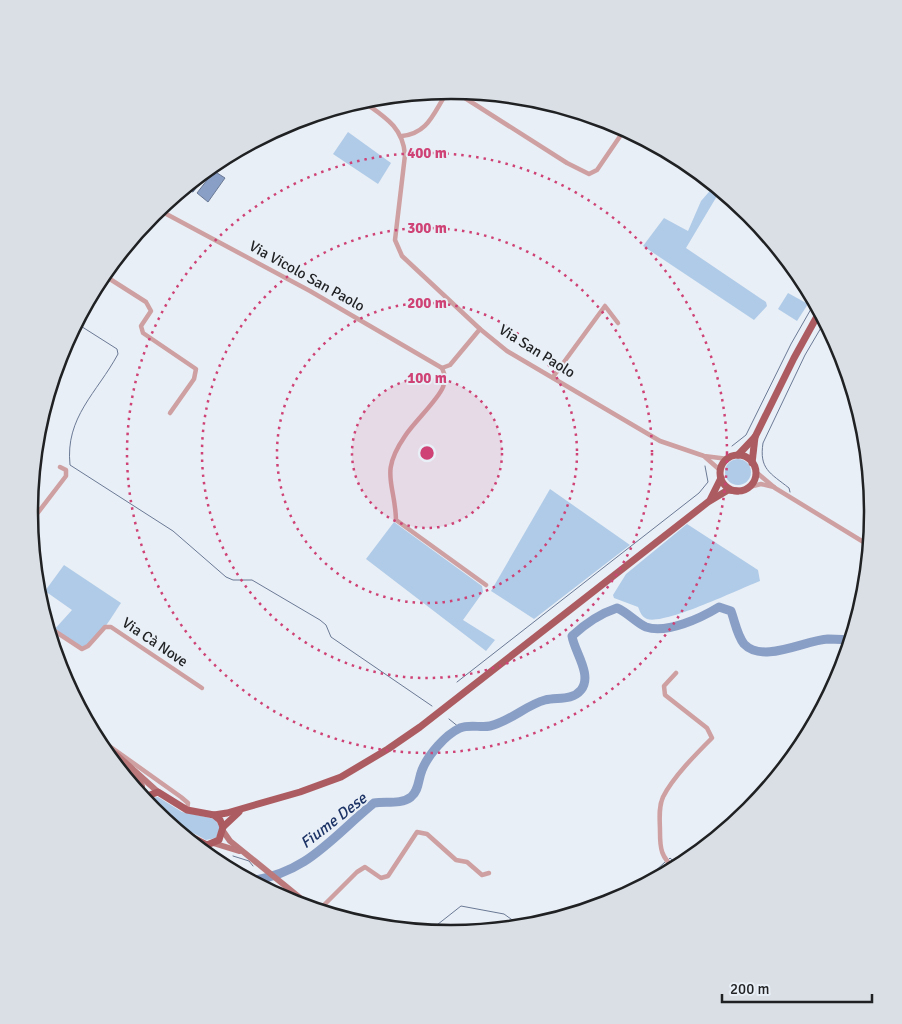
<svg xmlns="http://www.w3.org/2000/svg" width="902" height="1024" viewBox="0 0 902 1024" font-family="Signika,sans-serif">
  <rect width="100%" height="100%" fill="#e9eff6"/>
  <g fill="#b0cbe8">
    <polygon points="348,132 391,163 378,184 333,154"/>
    <polygon points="715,185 720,191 686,248 766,302 767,306 754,320 643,246 664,218 688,231 701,201"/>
    <polygon points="788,293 808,304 797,321 778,309"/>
    <circle cx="738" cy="472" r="13"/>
    <polygon points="550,489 630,545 534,619 491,591"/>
    <polygon points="394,522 482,586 483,592 463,620 495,640 486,651 366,559"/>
    <path d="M687 524 758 570 760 581C739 589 665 625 647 619 642 617 640 612 638 607L614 598 613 595 626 574Z"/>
    <path d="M64 565 121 603C110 619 99 640 82 649L53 631 72 610 45 591Z"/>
    <polygon points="158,797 182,812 215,819 220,828 216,838 206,840 182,827 167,823 145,802 148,798"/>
  </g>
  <g fill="#8a9fc6" stroke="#6a7995">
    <polygon points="208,168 211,169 193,192 184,189"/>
    <polygon points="214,171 225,178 208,202 197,193"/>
  </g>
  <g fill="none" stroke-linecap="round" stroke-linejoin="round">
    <g stroke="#6a7995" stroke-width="1">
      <path d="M76 323 117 349 118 354C97 393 65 417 70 465L173 531 226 577 233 580H252L320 620 326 625 331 637 432 706"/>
      <polyline points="732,446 746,435 791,344 815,302"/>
      <path d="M790 492 789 488C770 473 759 469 763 443L805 355 825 321"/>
      <polyline points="457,682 699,493 708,482 705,466"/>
      <polyline points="449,719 460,728"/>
      <polyline points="112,762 122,770 131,784"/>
      <polyline points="233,856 249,861 253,866"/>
      <polyline points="668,860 670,858 679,866"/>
      <polyline points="276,886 303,906"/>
      <polyline points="636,889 665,862"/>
      <polyline points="271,892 279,888"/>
      <polyline points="428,932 461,906 504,914 522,927"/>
    </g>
    <path stroke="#8a9fc6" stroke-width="9" d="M249 881C307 874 332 837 374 803 385 801 401 805 411 797 419 791 418 780 422 770 428 755 445 735 460 728 470 724 481 728 490 726 511 721 526 705 545 700 557 697 572 701 581 690 593 675 574 651 572 636 586 623 599 614 617 608 627 612 638 624 646 627 667 634 701 618 719 607L731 611C735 622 737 635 744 644 763 664 805 640 828 639 835 639 844 639 851 641"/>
    <g stroke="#cea0a1" stroke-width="4.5">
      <path d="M361 100C383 116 403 126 405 155L395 240 402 256 480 329 507 351 660 441 704 456 728 459"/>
      <path d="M402 136C428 133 433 114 446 94L451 92 457 93 567 163 589 174 597 170 625 129"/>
      <path d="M157 209 310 291 442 368C445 374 446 380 443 387 438 400 414 422 405 436 379 474 395 482 396 520L486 585"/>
      <polyline points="102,274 146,302 151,311 141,326 143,333 196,369 194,379 170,413"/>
      <polyline points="442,368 450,365 480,329"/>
      <polyline points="553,377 605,306 618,323"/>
      <polyline points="705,457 721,471"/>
      <polyline points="756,472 775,488 870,546"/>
      <polyline points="749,487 761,484 774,487"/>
      <polyline points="30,523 66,476 66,470 60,467"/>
      <polyline points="47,626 82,649 88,646 105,627 111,627 202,688"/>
      <polyline points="98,738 181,797 188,803 187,810"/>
      <path d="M675 869C661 857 660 849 660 832 660 821 658 808 663 797 673 777 696 754 712 738L707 728 665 695 664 686 676 673"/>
      <polyline points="318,911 357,872 365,867 381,878 388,876 417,832 427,834 456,860 467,862 482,875 489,873"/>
      <polyline points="555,915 559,918"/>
    </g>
    <g stroke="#bb797c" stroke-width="6">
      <polyline points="98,742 116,754 158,792"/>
      <polyline points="134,774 142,786 142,798"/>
      <polyline points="223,831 230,841 315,910"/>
      <polyline points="213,843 239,851"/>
    </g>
    <g stroke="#ac5c61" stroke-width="7">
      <polyline points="738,455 755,437 794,358 820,311"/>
      <circle cx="738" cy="473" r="18"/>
      <polyline points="752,463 755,437"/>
      <polyline points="710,500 721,478"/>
      <polyline points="142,798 158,792 187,810 214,815 220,820 223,827 219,840 207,845 174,828"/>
      <polyline points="214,815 227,813 300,792 341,777 388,749 420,727 708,502 728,490 737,491"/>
      <polyline points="223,827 239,812"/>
    </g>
  </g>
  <circle cx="427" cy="453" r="75" fill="#ce4275" fill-opacity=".12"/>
  <g fill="none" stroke="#ce4275" stroke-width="2.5" stroke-dasharray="2.5 5">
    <circle cx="427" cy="453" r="75"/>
    <circle cx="427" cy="453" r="150"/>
    <circle cx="427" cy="453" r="225"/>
    <circle cx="427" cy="453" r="300"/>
  </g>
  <g text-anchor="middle" stroke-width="4" stroke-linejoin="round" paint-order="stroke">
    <g font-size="15" fill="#1f2123" stroke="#e9eff6">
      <text transform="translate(307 276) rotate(29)" y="5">Via Vicolo San Paolo</text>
      <text transform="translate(537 351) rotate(32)" y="5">Via San Paolo</text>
      <text transform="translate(155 642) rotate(34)" y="5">Via Cà Nove</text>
    </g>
    <g font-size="16" font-style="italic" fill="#1c3366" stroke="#e9eff6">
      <text transform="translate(333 820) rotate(-38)" y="6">Fiume Dese</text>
    </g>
  </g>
  <path d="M0 0H902V1024H0ZM38 512a413 413 0 1 1 826 0a413 413 0 1 1-826 0Z" fill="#d9dfe5" fill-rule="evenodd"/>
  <path fill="none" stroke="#1f2123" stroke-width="2.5" d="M38 512a413 413 0 1 1 826 0a413 413 0 1 1-826 0Z"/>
  <circle cx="427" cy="453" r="8" fill="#ce4275" stroke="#e9eff6" stroke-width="2.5"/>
  <g font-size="15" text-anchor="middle" font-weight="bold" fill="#ce4275" stroke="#e9eff6" stroke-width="4" stroke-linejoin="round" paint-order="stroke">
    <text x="427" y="158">400 m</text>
    <text x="427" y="233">300 m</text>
    <text x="427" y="308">200 m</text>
    <text x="427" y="383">100 m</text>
  </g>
  <path d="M722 994v8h150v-8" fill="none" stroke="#1f2123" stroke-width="2.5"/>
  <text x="730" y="994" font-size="15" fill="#1f2123" stroke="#e9eff6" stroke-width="4" paint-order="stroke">200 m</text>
</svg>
